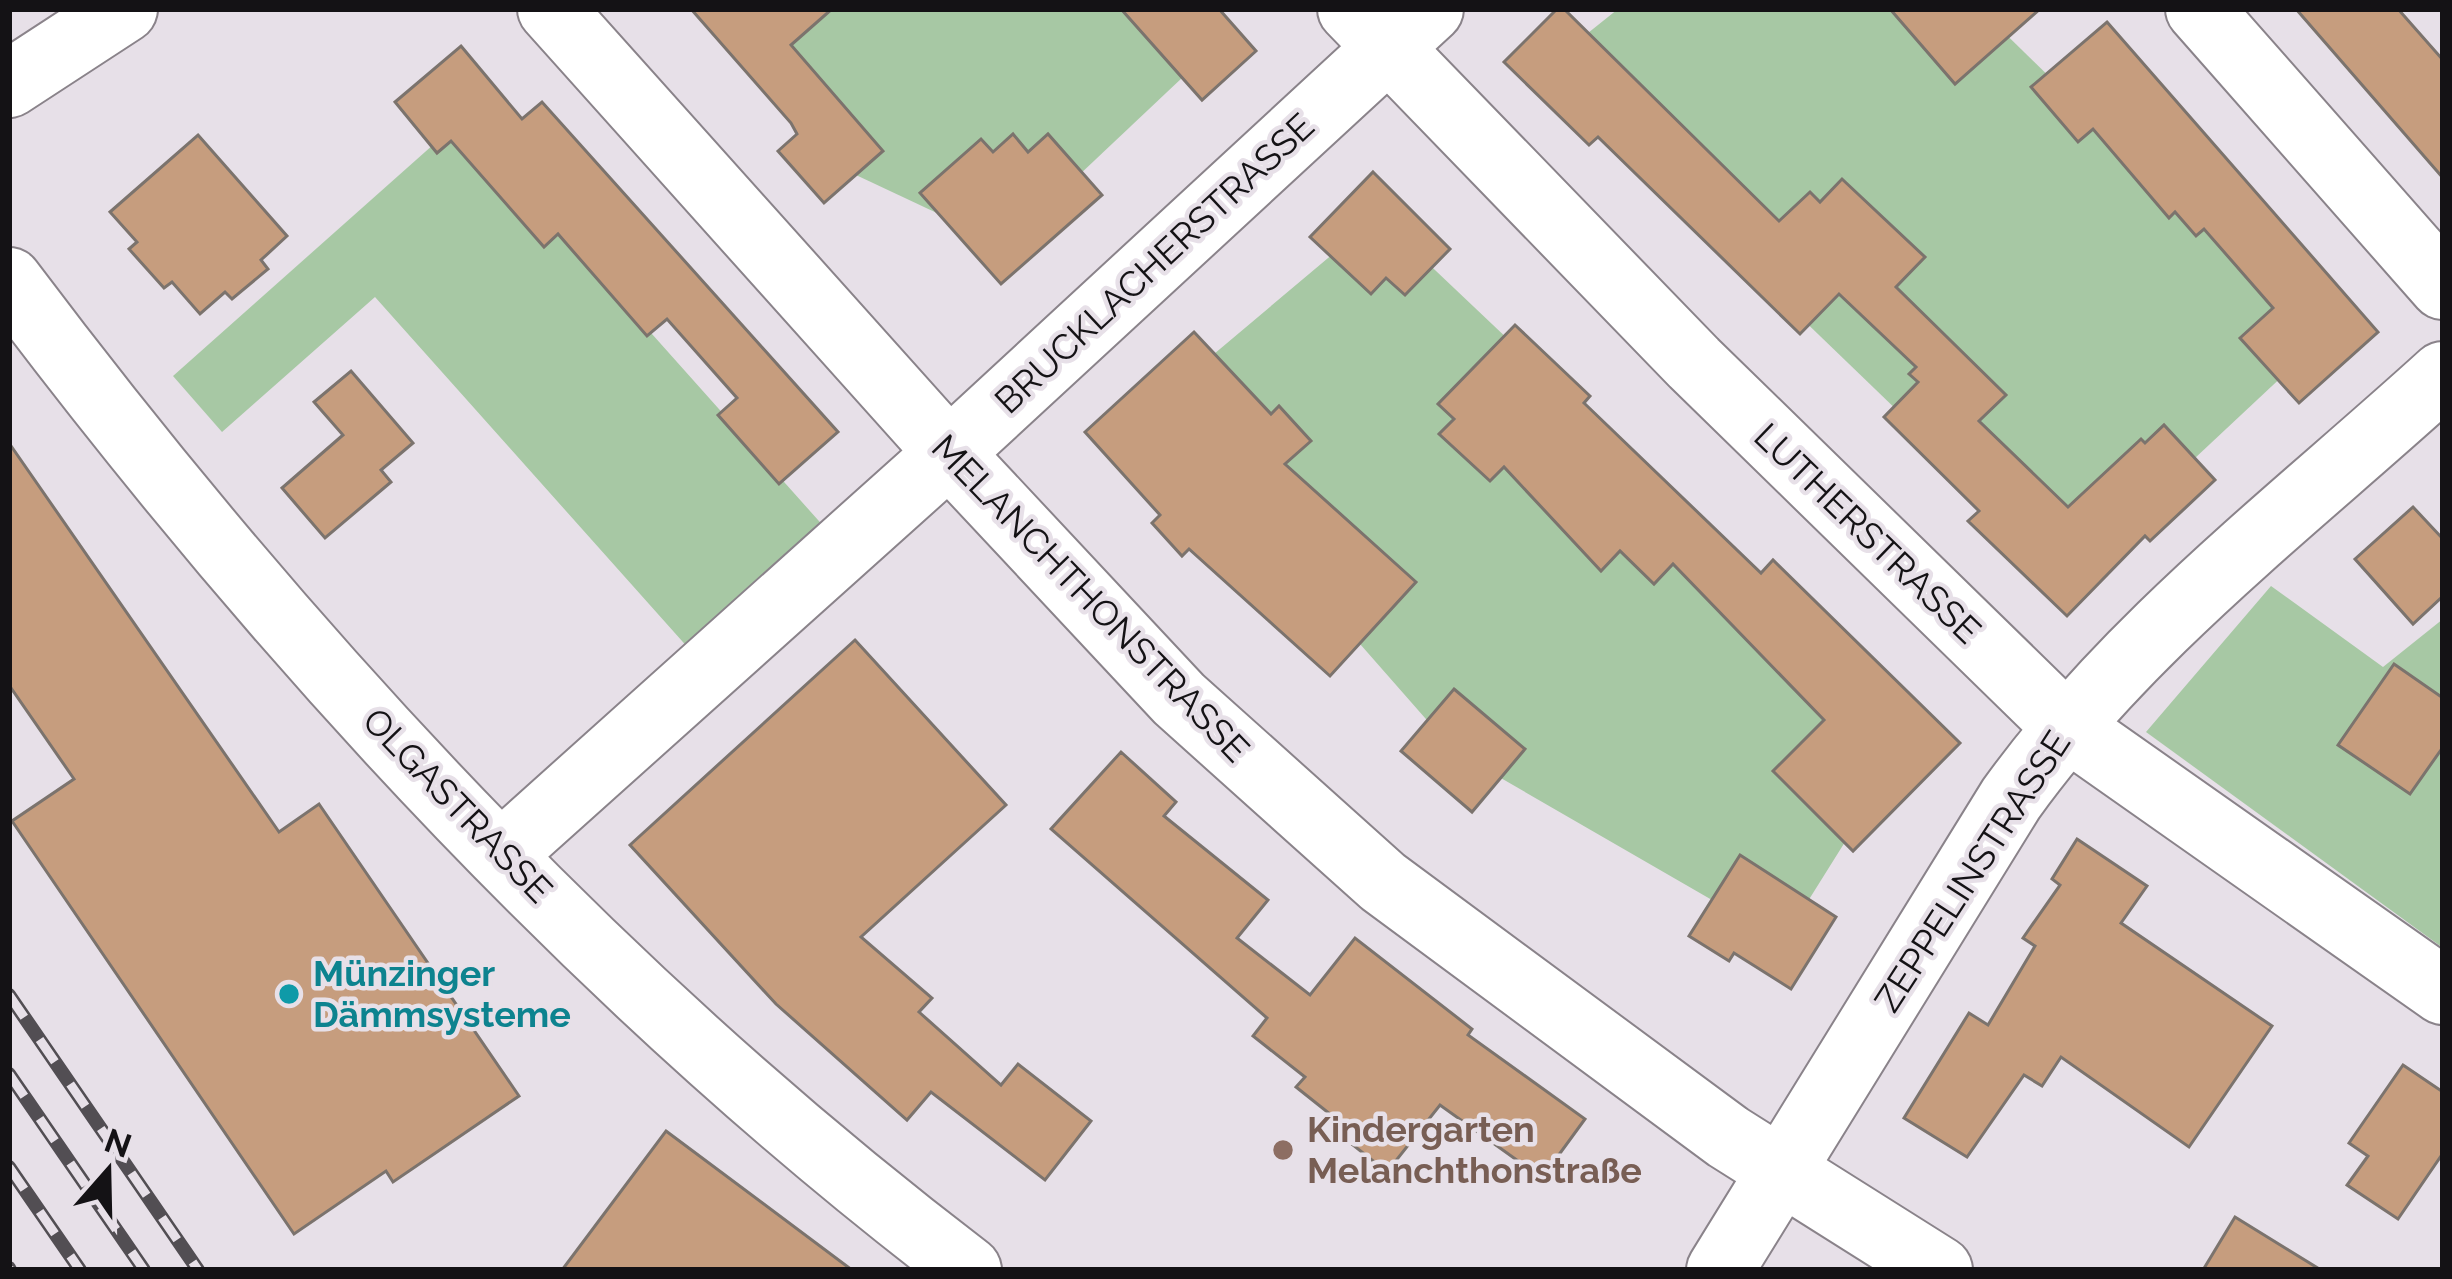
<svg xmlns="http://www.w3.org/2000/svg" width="2452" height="1279" viewBox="0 0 2452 1279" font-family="Raleway,sans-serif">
  <rect width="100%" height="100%" fill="#e7e0e8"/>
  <g fill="#a7c8a4">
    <polygon points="703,9 1155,9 1201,60 1005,245 824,160"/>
    <polygon points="1618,9 1980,9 2320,341 2069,576 1543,69"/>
    <polygon points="461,120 843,548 707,669 375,297 222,432 173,376"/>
    <polygon points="1378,216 1917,727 1783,941 1454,751 1317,595 1126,428"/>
    <polygon points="2271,586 2383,667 2443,619 2443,948 2146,732"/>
  </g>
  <g fill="#c69d7e" stroke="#7b736d" stroke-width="3">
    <polygon points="691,9 832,9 791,45 883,151 824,203 778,151 797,134 791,123"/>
    <polygon points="1121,9 1219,9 1256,51 1202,100"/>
    <polygon points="1557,9 1564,9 1779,221 1810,192 1820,202 1842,179 1925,257 1896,287 2006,395 1979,421 2068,507 2141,439 2145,443 2164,425 2215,480 2150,541 2145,536 2067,616 1968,521 1979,511 1884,417 1918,382 1909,374 1916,367 1839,294 1800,334 1598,137 1589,145 1504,62"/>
    <polygon points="1890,9 2040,9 1955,84"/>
    <polygon points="2296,9 2398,9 2443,60 2443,178"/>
    <polygon points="2107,22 2378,332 2299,403 2240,338 2273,308 2204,229 2196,236 2175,212 2169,218 2093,129 2078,142 2031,87"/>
    <polygon points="461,46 522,119 542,102 838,432 779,484 718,415 737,398 667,319 647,336 558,234 544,247 451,141 437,153 395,102"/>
    <polygon points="1013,134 1028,152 1048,134 1102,195 1001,284 920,193 981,139 993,152"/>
    <polygon points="198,135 287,236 261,260 268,269 232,299 225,292 200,314 172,282 164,288 129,249 137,242 110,212"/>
    <polygon points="1373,172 1450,249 1405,295 1386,278 1371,294 1310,237"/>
    <polygon points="1515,325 1590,396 1584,403 1761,573 1773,560 1960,743 1853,851 1773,771 1824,720 1673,564 1654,584 1620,551 1601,571 1504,467 1490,481 1439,434 1454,419 1438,404"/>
    <polygon points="1194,332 1271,414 1279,406 1311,441 1285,464 1416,582 1330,676 1189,549 1182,556 1152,523 1160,515 1085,432"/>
    <polygon points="351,371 413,443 381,470 391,482 325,538 282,488 343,435 314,402"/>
    <polygon points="9,443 279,832 319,804 519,1096 393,1182 386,1171 294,1234 12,821 74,779 9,685"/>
    <polygon points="2413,507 2443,539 2443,596 2413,624 2355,559"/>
    <polygon points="855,640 1006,805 861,937 932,998 919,1012 1001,1085 1018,1064 1091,1121 1045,1180 931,1092 907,1120 776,1004 630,845"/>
    <polygon points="2394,664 2443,698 2443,747 2410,794 2338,745"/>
    <polygon points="1454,689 1525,749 1472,812 1401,751"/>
    <polygon points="1121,752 1176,802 1164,816 1268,900 1237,938 1310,995 1355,938 1472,1029 1468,1035 1585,1119 1542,1178 1440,1105 1387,1172 1334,1130 1340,1122 1296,1087 1305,1077 1253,1036 1267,1018 1051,829"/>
    <polygon points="2077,839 2147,886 2121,923 2272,1026 2189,1147 2061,1057 2042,1086 2024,1075 1967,1157 1904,1118 1969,1013 1988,1025 2035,946 2023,938 2060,885 2052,879"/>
    <polygon points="1740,855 1836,917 1791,989 1734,953 1729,961 1689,936"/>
    <polygon points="2403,1065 2443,1092 2443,1153 2398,1219 2347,1185 2368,1156 2349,1143"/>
    <polygon points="666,1131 852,1270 562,1270"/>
    <polygon points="2235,1217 2321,1270 2203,1270"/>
  </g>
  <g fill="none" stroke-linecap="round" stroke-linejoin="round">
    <g stroke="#8a838a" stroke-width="70">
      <g id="minor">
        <polyline points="551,9 949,453 1179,699 1383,882 1728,1137 1939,1270"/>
        <polyline points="1351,9 1694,363 2066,726 2443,991"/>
        <polyline points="2199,9 2443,286"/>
        <polyline points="9,84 124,9"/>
        <path d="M9 281C283 645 604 993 968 1270"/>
        <polyline points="503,853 949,453 1430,9"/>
        <path d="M1720 1270 2011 799C2128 636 2295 510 2443 375"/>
      </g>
    </g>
    <use href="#minor" stroke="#fff" stroke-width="66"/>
    <g stroke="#524e53" stroke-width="14">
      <g id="rail">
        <polyline points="9,995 198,1270"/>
        <polyline points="9,1074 144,1270"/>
        <polyline points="9,1167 80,1270"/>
        <polyline points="9,1268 10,1270"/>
      </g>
    </g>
    <use href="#rail" stroke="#e7e0e8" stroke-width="9" stroke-dasharray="27" stroke-linecap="butt"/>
  </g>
  <circle fill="#0f9aa8" stroke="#e7e0e8" stroke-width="4.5" cx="289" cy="994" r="12"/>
  <circle fill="#8d6e63" stroke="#e7e0e8" stroke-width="4.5" cx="1283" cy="1150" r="12"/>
  <g text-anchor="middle" stroke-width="9" stroke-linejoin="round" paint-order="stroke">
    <g font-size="36" fill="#141215" stroke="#e7e0e8">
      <text transform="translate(1154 263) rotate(-43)" y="13">BRUCKLACHERSTRASSE</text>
      <text transform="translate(1868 533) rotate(44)" y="13">LUTHERSTRASSE</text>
      <text transform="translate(1091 598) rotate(46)" y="13">MELANCHTHONSTRASSE</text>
      <text transform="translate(458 805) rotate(46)" y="13">OLGASTRASSE</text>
      <text transform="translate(1972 871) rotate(-57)" y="13">ZEPPELINSTRASSE</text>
    </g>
    <g font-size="36" font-weight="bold" fill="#0d838f" stroke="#e7e0e8" text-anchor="start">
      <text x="313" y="986">Münzinger<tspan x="313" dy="41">Dämmsysteme</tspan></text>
    </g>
    <g font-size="36" font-weight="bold" fill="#785e54" stroke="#e7e0e8" text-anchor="start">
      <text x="1307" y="1142">Kindergarten<tspan x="1307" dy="41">Melanchthonstraße</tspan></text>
    </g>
  </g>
  <rect width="2452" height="1279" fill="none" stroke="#141215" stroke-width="24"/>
  <g transform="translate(108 1171) rotate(20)" stroke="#e7e0e8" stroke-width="9" paint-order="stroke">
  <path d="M0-9L21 45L0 30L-21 45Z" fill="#141215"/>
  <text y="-18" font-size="33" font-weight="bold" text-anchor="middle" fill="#141215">N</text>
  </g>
</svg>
